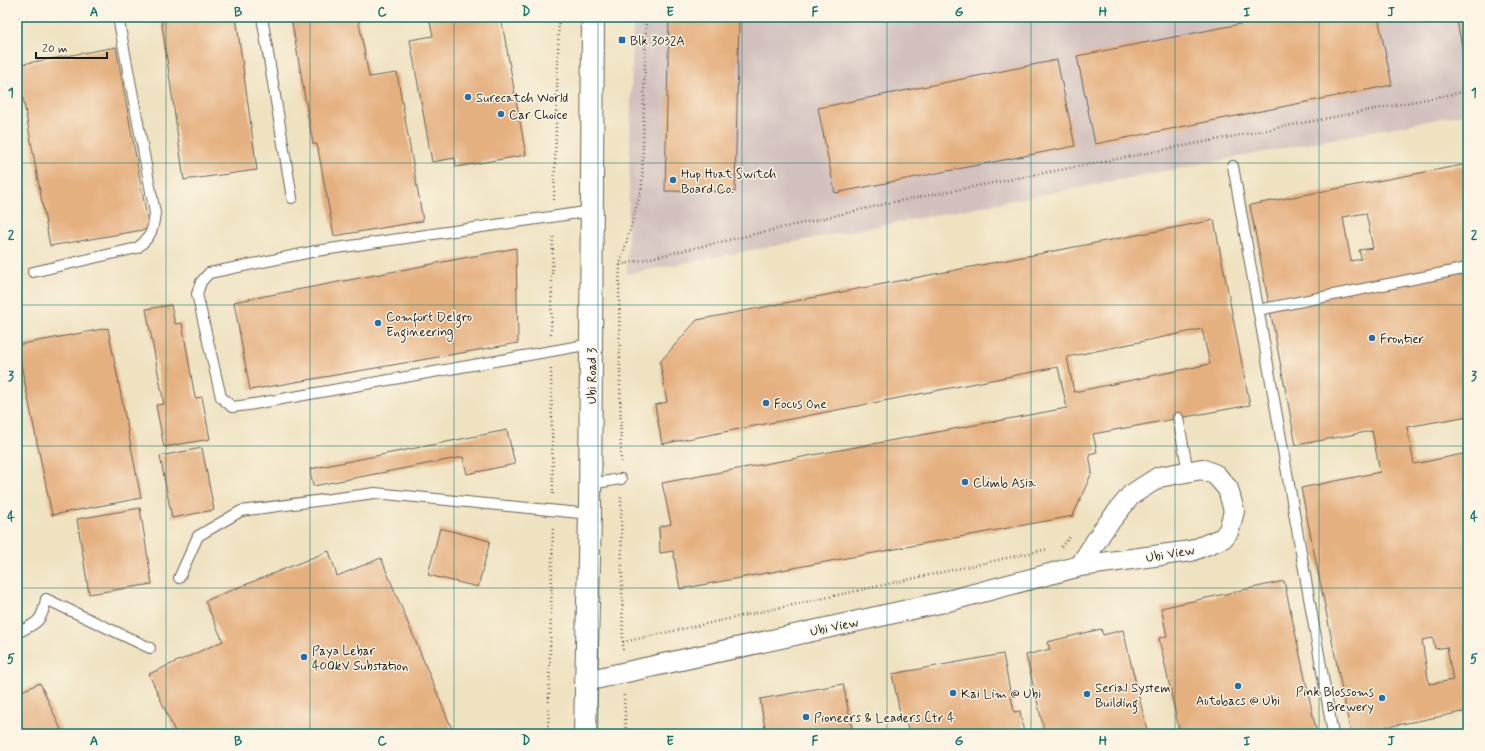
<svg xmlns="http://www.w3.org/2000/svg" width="1485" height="751" viewBox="0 0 1485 751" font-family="Mynerve,sans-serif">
  <rect width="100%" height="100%" fill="#fcf5e5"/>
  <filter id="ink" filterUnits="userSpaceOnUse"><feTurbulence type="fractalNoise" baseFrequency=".025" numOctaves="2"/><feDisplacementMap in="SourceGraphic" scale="8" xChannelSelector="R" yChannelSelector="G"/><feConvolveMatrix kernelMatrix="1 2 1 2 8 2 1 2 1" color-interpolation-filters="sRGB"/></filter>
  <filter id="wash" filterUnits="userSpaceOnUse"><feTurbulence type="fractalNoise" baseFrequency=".012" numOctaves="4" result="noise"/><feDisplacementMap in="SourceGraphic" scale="16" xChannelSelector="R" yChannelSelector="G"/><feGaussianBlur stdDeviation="0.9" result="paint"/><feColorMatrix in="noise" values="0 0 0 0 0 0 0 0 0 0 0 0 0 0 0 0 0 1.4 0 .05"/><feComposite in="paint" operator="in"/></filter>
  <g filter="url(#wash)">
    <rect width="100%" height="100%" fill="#efe2c1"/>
    <polygon fill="#d1c0bd" points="633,17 1468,17 1468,113 627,274"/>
    <g id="blocks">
      <g fill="#e5b080" fill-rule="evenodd">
        <polygon points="161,17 236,17 257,170 184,180"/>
        <polygon points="291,17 358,17 369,77 397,73 423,221 334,236 317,144 313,144"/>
        <polygon points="429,17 501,17 526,155 456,167 455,158 432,162 410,40 433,36"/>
        <polygon points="669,17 739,17 735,192 665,191"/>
        <polygon points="1276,17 1378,17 1392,85 1095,144 1077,56"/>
        <polygon points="1456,17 1468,17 1468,71 1467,71"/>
        <polygon points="116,47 149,229 50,246 17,65"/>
        <polygon points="1057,60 1075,146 835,193 818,108"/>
        <path d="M1468 164V416L1407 427 1414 464 1468 453V711L1351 734 1301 488 1380 472 1372 431 1296 445 1250 205ZM1366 213 1373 248 1359 250 1361 259 1351 261 1343 217ZM1433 638 1435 649 1447 647 1453 680 1429 684 1422 640Z"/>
        <path d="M1214 220 1250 405 1093 434 1097 452 1089 454 1092 472 1073 516 680 589 673 551 660 553 659 527 671 524 662 483 1067 408 1058 367 662 444 655 405 667 402 660 362 697 320ZM1202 329 1210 364 1074 392 1067 357Z"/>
        <polygon points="516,248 518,343 250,390 234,302"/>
        <polygon points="171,305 175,324 182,323 195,398 202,397 210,439 164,447 156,405 164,404 146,309"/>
        <polygon points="108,328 141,498 52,515 17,345"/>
        <polygon points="507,430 515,464 467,474 463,457 313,486 310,469"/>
        <polygon points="202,448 214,510 172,518 160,456"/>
        <polygon points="140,508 152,584 89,594 77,519"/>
        <polygon points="440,528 490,541 478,587 428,575"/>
        <polygon points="329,551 337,576 381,558 454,734 176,734 149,674 223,641 205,601"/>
        <polygon points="1284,581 1317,734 1180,734 1159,638 1167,636 1161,608"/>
        <polygon points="1101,629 1103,635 1123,630 1148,734 1045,734 1026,655 1050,649 1047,642"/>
        <polygon points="1003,654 1014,712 1020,711 1024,734 909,734 905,716 901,717 892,674"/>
        <polygon points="40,683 63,734 17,734 17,693"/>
        <polygon points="843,684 853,734 766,734 760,699"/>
      </g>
    </g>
  </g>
  <g filter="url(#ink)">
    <use href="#blocks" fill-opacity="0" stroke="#666156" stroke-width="1"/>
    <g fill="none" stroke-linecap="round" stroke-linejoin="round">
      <g stroke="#666156" stroke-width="12">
        <g id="service">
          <polyline points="262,17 292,198"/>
          <polyline points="1233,166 1333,734"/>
          <path d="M33 272 137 248C151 237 153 231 155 213L118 17"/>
          <polyline points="1258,310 1468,268"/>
          <polyline points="591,344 248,405 232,407 221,397 197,294 201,282 209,273 316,251 592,211"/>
          <polyline points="1178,418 1188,472"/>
          <polyline points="590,484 621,479"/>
          <polyline points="179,578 198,536 241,511 375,493 590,514"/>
          <path d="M17 633C37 623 42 622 46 599L150 648"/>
        </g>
      </g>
      <g stroke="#666156" stroke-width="22">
        <polyline id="minor" points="586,681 944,602 1080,566 1191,551 1223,538 1229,530 1234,511 1228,489 1216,475 1202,469 1159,477 1131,495 1103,530 1080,566"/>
      </g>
      <g stroke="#666156" stroke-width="24">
        <polyline id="tertiary" points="585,734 590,514 593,17"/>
      </g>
      <g stroke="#666156" stroke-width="2.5" stroke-dasharray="1 3" stroke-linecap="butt">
        <polyline points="554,200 559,17"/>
        <polyline points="620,265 894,202 1468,91"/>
        <polyline points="551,334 553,235"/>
        <polyline points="551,369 553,494"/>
        <polyline points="621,462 619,287 620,265 642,187 646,17"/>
        <polyline points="621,497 623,650"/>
        <polyline points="1061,547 1070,537"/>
        <polyline points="623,642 1048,549"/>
        <polyline points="624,695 626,734"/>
        <polyline points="548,734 553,527"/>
      </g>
      <use href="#service" stroke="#fff" stroke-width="10"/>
      <use href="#minor" stroke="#fff" stroke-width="20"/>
      <use href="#tertiary" stroke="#fff" stroke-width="22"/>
    </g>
  </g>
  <path fill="none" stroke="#0f766e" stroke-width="1" stroke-opacity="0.55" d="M166 17V734M310 17V734M454 17V734M598 17V734M742 17V734M887 17V734M1031 17V734M1175 17V734M1319 17V734M17 163H1468M17 305H1468M17 446H1468M17 588H1468"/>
  <g fill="#1f6fb2" stroke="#fcf5e5" stroke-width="1.5">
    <rect x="618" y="36" width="8" height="8" rx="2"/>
    <circle cx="468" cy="97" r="4"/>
    <circle cx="501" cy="114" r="4"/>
    <circle cx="673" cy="180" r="4"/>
    <circle cx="378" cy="323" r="4"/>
    <circle cx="1372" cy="338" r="4"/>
    <circle cx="766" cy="403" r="4"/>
    <circle cx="965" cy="482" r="4"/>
    <circle cx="304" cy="657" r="4"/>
    <circle cx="1238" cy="686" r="4"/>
    <circle cx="953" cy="693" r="4"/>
    <circle cx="1087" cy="694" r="4"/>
    <circle cx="1382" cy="698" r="4"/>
    <circle cx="806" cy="717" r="4"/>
  </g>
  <g text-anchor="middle" stroke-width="3" stroke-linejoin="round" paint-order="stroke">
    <g font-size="13" fill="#1c1c1c" stroke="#fcf5e5" text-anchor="start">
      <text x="630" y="45">Blk 3032A</text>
      <text x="476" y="102">Surecatch World</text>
      <text x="509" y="119">Car Choice</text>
      <text x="681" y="178">Hup Huat Switch<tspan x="681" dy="15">Board Co.</tspan></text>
      <text x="386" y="321">Comfort Delgro<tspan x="386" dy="15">Engineering</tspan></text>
      <text x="1380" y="343">Frontier</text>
      <text x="774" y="408">Focus One</text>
      <text x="973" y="487">Climb Asia</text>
      <text x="312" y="655">Paya Lebar<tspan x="312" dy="15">400kV Substation</tspan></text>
      <text x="1095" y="692">Serial System<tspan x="1095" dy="15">Building</tspan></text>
      <text x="1374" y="696" text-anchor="end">Pink Blossoms<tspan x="1374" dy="15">Brewery</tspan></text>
      <text x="961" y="698">Kai Lim @ Ubi</text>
      <text x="1238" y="705" text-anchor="middle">Autobacs @ Ubi</text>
      <text x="814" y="722">Pioneers &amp; Leaders Ctr 4</text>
    </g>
    <g font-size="13" fill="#1c1c1c" stroke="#fcf5e5">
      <text transform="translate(591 376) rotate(-90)" y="5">Ubi Road 3</text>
      <text transform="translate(1170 553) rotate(-10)" y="5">Ubi View</text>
      <text transform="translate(834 626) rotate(-12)" y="5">Ubi View</text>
    </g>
  </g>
  <rect width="1485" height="751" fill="none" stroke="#fcf5e5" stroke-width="44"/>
  <path d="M36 52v6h71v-6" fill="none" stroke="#1c1c1c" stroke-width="2"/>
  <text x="42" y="52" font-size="12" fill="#1c1c1c" stroke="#fcf5e5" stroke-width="3" paint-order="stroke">20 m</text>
  <rect x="22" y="22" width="1441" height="707" fill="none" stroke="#0f766e" stroke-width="1.5"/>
  <g font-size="13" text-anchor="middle" font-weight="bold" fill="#0f766e">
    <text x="94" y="16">A</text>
    <text x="238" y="16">B</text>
    <text x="382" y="16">C</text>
    <text x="526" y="16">D</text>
    <text x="670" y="16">E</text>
    <text x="815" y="16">F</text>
    <text x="959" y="16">G</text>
    <text x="1103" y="16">H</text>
    <text x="1247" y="16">I</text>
    <text x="1391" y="16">J</text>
    <text x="11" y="97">1</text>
    <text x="1474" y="97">1</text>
    <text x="11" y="239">2</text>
    <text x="1474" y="239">2</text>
    <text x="11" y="380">3</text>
    <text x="1474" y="380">3</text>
    <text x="11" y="521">4</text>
    <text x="1474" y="521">4</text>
    <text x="11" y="663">5</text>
    <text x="1474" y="663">5</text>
    <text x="94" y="745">A</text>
    <text x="238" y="745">B</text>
    <text x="382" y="745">C</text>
    <text x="526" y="745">D</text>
    <text x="670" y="745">E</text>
    <text x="815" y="745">F</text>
    <text x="959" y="745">G</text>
    <text x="1103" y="745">H</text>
    <text x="1247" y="745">I</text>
    <text x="1391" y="745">J</text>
  </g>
</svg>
